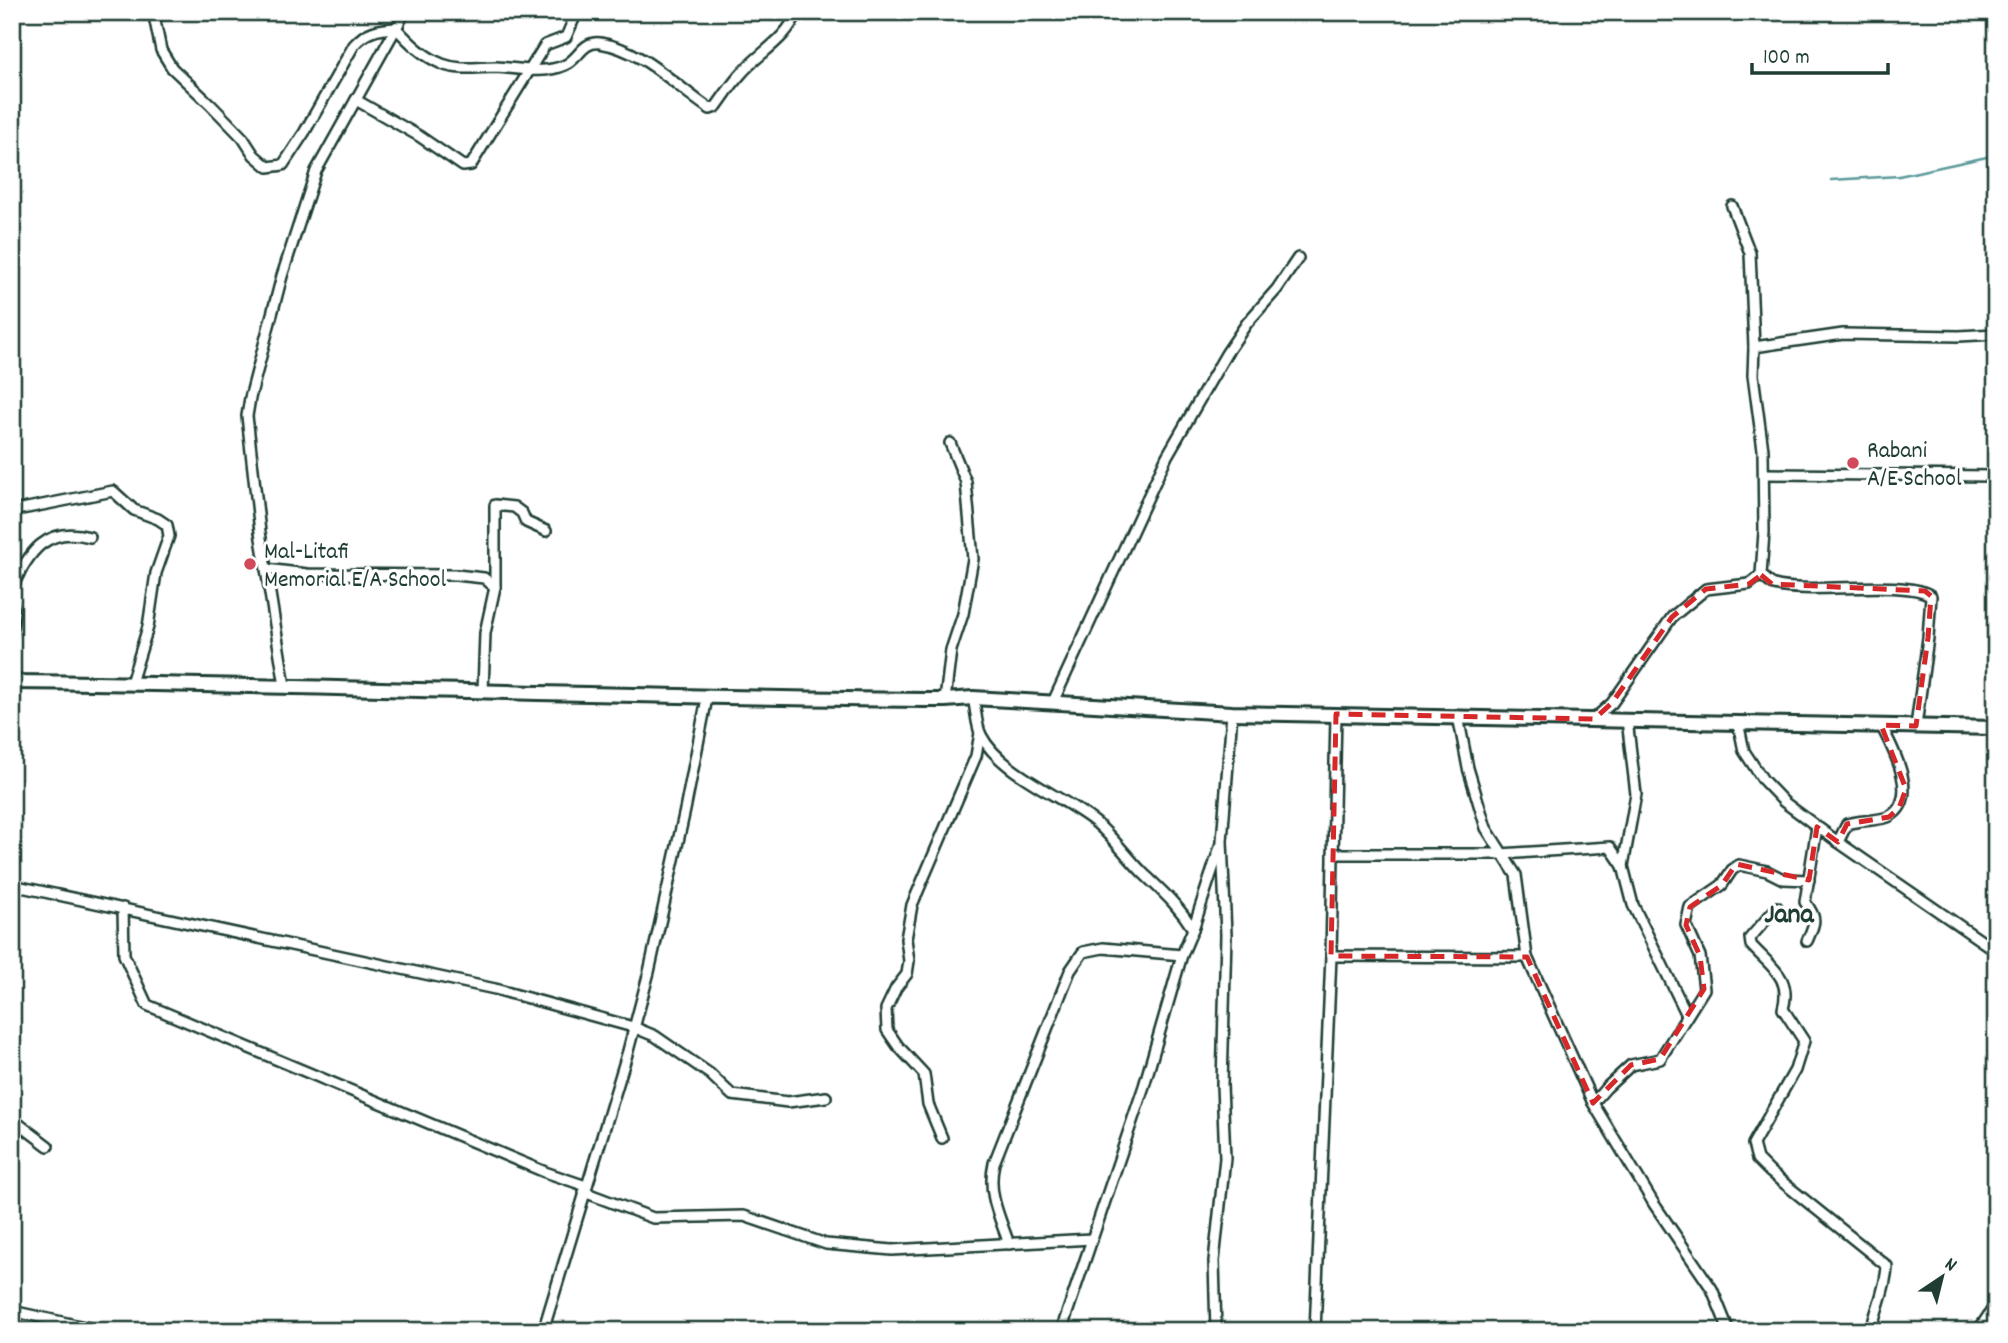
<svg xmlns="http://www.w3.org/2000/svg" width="2008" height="1343" viewBox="0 0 2008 1343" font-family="Dekko,sans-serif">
  <rect width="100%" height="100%" fill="#fff"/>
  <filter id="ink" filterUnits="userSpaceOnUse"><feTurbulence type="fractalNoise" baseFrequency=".0143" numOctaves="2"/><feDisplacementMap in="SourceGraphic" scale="14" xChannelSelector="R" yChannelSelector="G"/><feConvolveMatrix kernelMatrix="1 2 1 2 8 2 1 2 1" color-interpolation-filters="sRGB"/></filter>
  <g filter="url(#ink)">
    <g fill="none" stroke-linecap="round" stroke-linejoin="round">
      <polyline stroke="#5c999b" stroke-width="2.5" points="1831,180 1899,176 1996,155"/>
      <g stroke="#1f3d34" stroke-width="14">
        <g id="street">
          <path d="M156 12 155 21 161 50 172 68 211 105 243 138 254 155 268 167 283 165 304 133 354 45C366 31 378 29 396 28 410 43 423 56 442 64 460 71 478 67 496 67 518 68 543 75 565 65 579 59 582 41 600 43 644 50 675 86 710 109L716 107C724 96 731 85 740 75 758 53 787 40 797 12"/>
          <polyline points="356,100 419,136 463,166 471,165 545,45 566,37 577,12"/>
          <polyline points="1754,347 1843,334 1959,336 1996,334"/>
          <polyline points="1764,474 1996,476"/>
          <polyline points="12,511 113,491 134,510 158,519 167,525 169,536 156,573 148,627 131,683"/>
          <polyline points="266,569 307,574 456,575 484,578 495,587 485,633 483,691"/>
          <path d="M1761 575C1765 578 1769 583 1774 585 1808 595 1910 578 1931 596L1928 638 1916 726"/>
          <polyline points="495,587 495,505 514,507 522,513 526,522 546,531"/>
          <path d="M12 588C28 553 46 525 90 537"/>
          <polyline points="12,603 14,612 12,633"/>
          <polyline points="285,686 260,532 247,416 250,398 282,276 316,171 405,12"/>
          <path d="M973 698C976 709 976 725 981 735 1000 773 1063 796 1095 822 1113 837 1127 857 1143 873 1163 892 1179 906 1193 929"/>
          <polyline points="945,700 951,650 963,614 973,559 966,482 950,443"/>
          <polyline points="1053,702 1167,456 1226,354 1247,323 1277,289 1298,258"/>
          <polyline points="1458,716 1468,768 1486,828 1516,875 1527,957 1593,1103 1654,1204 1712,1289 1729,1331"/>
          <polyline points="1594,719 1612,703 1672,617 1706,589 1749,584 1761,575 1764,532 1763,450 1753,375 1754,347 1750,253 1732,206"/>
          <polyline points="1627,720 1636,794 1623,866 1633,905 1687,1015"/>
          <polyline points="1738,722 1744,751 1763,780 1784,802 1838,842 1996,951"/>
          <path d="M1838 842 1847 824C1859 820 1881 821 1890 816 1921 798 1892 747 1881 725"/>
          <polyline points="1333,854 1501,854 1610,847 1623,866"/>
          <polyline points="12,885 495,989 633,1027 655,1036 710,1074 732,1095 788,1102 826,1097"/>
          <path d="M1777 907 1750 938 1751 945C1771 967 1792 977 1783 1009L1804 1041 1795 1070 1753 1144 1757 1159 1770 1172 1887 1266C1886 1289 1876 1308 1871 1331"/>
          <polyline points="123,908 124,955 147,1005 545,1172 586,1186"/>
          <path d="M1807 941C1815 923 1818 919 1805 902L1817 827"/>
          <polyline points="1331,956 1527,957"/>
          <polyline points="1593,1103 1606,1088 1631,1065 1660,1059 1704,989 1700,956 1686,925 1690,907 1722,885 1732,870 1739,865 1767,871 1783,879 1809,880"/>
          <polyline points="12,1123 19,1124 48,1146"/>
          <polyline points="942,1138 928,1104 924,1074 898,1046 887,1030 886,1009 896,988 907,974 909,961 906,939 912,905 976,756 980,733"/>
          <polyline points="584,1192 653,1218 744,1216 826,1244 892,1250 1092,1239"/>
          <path d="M1009 1244C999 1215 987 1193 994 1163L1070 971 1083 952 1103 948 1182 955"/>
          <polyline points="12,1311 103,1331"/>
          <polyline points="543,1331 628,1051 649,972 685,810 707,698"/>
          <polyline points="1061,1331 1144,1086 1182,955 1193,929 1220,847"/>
          <polyline points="1216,1331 1214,1261 1225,1158 1222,1085 1226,935 1222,841 1232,713"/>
          <polyline points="1315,1331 1331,956 1336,714"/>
          <polyline points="1978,1331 1996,1304"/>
        </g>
      </g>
      <g stroke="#1f3d34" stroke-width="18">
        <path id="secondary" d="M12 682C323 685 634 698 945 700L973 698 1232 713 1996 728"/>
      </g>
      <use href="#street" stroke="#fff" stroke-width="9"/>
      <use href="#secondary" stroke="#fff" stroke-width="12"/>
    </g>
  </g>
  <path fill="none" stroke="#d62828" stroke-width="5" stroke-dasharray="14 9" stroke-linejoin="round" d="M1761 575 1772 584 1925 591 1931 596 1928 638 1916 726 1881 725 1906 789 1899 808 1889 817 1847 824 1838 842 1817 827 1809 880 1736 864 1722 885 1690 907 1686 925 1700 956 1704 989 1660 1059 1631 1065 1593 1103 1527 957 1331 956 1336 714 1594 719 1612 703 1672 617 1706 589 1749 584Z"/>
  <g fill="#d1495b" stroke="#fff" stroke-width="2.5">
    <circle cx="1853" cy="463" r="7"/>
    <circle cx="250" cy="564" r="7"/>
  </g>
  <g text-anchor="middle" stroke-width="6" stroke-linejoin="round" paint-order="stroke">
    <g font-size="24" fill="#1f3d34" stroke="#fff" text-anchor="start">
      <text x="1867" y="457">Rabani<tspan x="1867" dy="28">A/E School</tspan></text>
      <text x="264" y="558">Mal-Litafi<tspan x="264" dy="28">Memorial E/A School</tspan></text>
    </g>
    <g font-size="28" font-weight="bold" fill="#1f3d34" stroke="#fff">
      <text x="1789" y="922">Jana</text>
    </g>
  </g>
  <rect width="2008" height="1343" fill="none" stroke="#fff" stroke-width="42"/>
  <rect x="21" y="21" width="1966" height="1301" fill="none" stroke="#1f3d34" stroke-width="2.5" filter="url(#ink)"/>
  <g transform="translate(1942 1277) rotate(35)" stroke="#ffffff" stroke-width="5" paint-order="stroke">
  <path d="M0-5L12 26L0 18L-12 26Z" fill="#1f3d34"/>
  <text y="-10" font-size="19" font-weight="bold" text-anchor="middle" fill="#1f3d34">N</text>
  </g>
  <path d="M1752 63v10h136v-10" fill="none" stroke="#1f3d34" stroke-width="3.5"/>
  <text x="1763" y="63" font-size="21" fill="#1f3d34" stroke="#ffffff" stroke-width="5" paint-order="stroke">100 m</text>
</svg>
